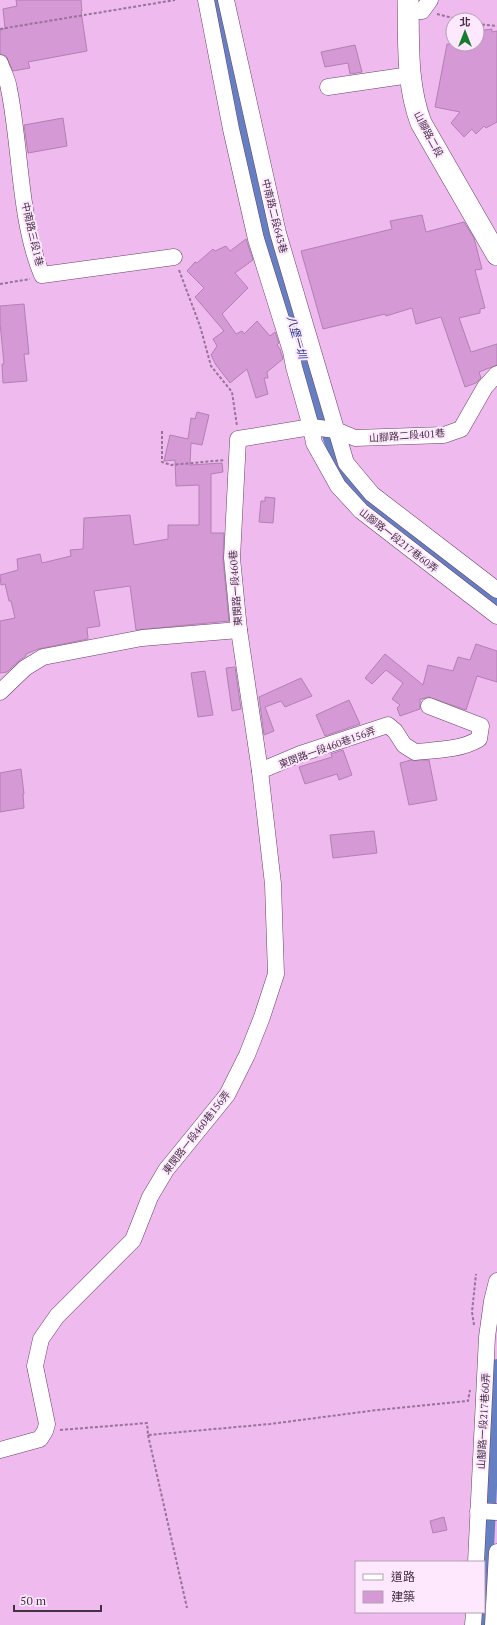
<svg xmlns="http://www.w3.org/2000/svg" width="497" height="1625" viewBox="0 0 497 1625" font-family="'PT Serif','Noto Sans TC',serif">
  <rect width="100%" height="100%" fill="#efbbef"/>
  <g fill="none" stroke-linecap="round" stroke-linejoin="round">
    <g stroke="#647fc2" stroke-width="12">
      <polyline points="216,0 253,185 305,364 338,466 370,509 497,603"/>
      <polyline points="484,1602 487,1568 497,1365"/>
      <polyline points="482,1625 483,1612"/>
    </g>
  </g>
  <g fill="#d599d5" stroke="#b280b2">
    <polygon points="16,0 81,0 82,11 81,11 87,51 28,62 30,68 13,71 6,56 0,54 0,31 5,28 3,9 17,6"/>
    <polygon points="492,29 492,32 497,31 497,122 486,128 484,126 476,134 472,129 464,137 451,123 460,112 435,107 447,44 477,44 477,31"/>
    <polygon points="355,45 362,72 350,74 348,63 325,67 321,52"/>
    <polygon points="63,118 67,146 28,153 24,125"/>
    <polygon points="422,215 426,232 464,222 474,238 482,269 475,270 485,308 480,309 480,313 459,318 471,352 497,344 497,365 479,372 481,378 476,383 465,387 441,317 416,324 412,308 386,316 385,314 323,329 301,251 392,229 390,221"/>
    <polygon points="246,239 253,260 235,273 248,288 222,314 236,334 242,331 244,334 257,321 270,336 275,332 279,343 277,345 280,349 283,359 267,372 268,378 264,378 268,394 256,398 247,369 230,383 216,365 211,355 217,346 213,339 224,331 195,297 204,288 187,271 195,262 197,263 213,249 215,251 226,246 230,251"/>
    <polygon points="24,304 29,354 24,354 27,381 3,383 2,364 4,364 0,323 0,306"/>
    <polygon points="197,412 209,415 202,445 191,443 190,465 222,463 223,472 211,474 211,533 224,533 223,559 229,621 136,630 130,586 94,591 100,626 87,628 88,639 38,649 26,654 26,656 19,661 7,672 0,673 0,621 15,618 11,601 9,601 5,584 1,585 0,575 18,570 17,559 40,554 42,563 71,556 70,550 83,549 84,518 130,515 134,545 168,539 168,525 199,525 199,485 176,486 175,460 164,461 170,435 188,439 191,418 195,419"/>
    <polygon points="265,497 275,498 273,523 259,522 261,501 265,501"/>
    <polygon points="476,644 497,651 497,682 477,676 466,710 428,697 422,699 420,699 420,709 400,716 397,708 400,705 392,699 403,683 386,670 372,684 365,678 385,654 423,685 428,665 453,671 458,657 470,660"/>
    <polygon points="235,667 241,709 232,711 226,668"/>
    <polygon points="205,671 213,715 198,717 191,673"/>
    <polygon points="301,678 312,696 285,707 281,701 265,707 274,731 264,735 259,697"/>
    <polygon points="349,700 360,724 325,736 316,715"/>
    <polygon points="343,750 352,775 339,780 337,774 305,784 299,767 332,757 331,754"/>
    <polygon points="411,760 429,760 437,800 409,805 400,763"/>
    <polygon points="21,769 24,794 23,794 24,808 0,812 0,773"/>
    <polygon points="374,831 377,853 333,858 330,835"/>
    <polygon points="444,1517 447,1530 433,1533 430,1521"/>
  </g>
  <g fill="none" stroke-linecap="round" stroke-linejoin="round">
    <g stroke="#6b3e6b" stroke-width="17">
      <g id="minor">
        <polyline points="206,0 231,129 256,239 291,351 294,367 311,427 314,443 338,486 361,511 497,616"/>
        <polyline points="226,0 278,233 346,463 372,494 497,590"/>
        <polyline points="409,11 422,11 430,0"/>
        <path d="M0 63C3 72 8 80 9 89 21 148 19 220 42 275L174 257"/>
        <polyline points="328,87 410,75"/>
        <polyline points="0,692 25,668 43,657 142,638 239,630 232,558 238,439 311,427 336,430 355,438 444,435 461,429 485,387 497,374"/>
        <path d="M260 771 300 754 388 725 395 731 404 745 415 752C436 750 461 750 479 739L481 726 429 706"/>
        <polyline points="0,1450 40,1439 45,1431 47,1424 35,1366 41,1339 57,1316 133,1240 150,1197 166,1170 227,1095 247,1055 262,1017 276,974 273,884 260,771 239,630"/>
        <polyline points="478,1511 497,1512"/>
        <polyline points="476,1562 487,1337 492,1301 497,1281"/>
        <polyline points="473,1625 474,1612"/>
        <polyline points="493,1625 497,1552"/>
      </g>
    </g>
    <g stroke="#6b3e6b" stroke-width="22">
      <path id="major" d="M408 0C409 42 406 83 421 123L497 255"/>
    </g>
    <g stroke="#977397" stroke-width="2" stroke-dasharray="3 2" stroke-linecap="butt">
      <polyline points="437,14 461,20"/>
      <polyline points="477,24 497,26"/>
      <polyline points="0,29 175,0"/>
      <polyline points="179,270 200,326 211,366 232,392 237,426"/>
      <polyline points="0,284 30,279"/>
      <polyline points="162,431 162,462 171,465 225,460"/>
      <polyline points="474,1325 472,1312 476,1274"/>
      <polyline points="60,1430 147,1423 148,1435 270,1424 377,1410 468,1401 470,1390"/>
      <polyline points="148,1435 187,1608"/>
    </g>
    <use href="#minor" stroke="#fff" stroke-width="16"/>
    <use href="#major" stroke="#fff" stroke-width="21"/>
  </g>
  <g text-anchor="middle" stroke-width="4" stroke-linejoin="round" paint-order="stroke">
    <g font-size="10" fill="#453145" stroke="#fee8fd">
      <text transform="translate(429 134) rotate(62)" y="4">山腳路二段</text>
      <text transform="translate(275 216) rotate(76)" y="4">中南路二段643巷</text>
      <text transform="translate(33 234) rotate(77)" y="4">中南路三段1巷</text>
      <text transform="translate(407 435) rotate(-4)" y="4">山腳路二段401巷</text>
      <text transform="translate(399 540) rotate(38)" y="4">山腳路一段217巷60弄</text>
      <text transform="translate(235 588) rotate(-94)" y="4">東閔路一段460巷</text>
      <text transform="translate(327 747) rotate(-20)" y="4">東閔路一段460巷156弄</text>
      <text transform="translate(196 1132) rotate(-52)" y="4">東閔路一段460巷156弄</text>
      <text transform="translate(483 1421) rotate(-87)" y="4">山腳路一段217巷60弄</text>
    </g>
    <g font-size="11" font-style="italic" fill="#1d3685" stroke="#fee8fd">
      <text transform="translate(297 337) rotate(74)" y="4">八堡一圳</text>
    </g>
  </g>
  <rect x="355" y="1561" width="130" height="52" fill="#fee8fd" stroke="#b49fb3"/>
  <rect x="363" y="1574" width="20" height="6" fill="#ffffff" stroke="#b49fb3"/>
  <text x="391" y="1581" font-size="12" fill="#453145">道路</text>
  <rect x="363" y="1591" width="20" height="12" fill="#d599d5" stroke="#b49fb3"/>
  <text x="391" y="1601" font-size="12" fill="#453145">建築</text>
  <g transform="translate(465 32)"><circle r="19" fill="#fee8fd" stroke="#b49fb3"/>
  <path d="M0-3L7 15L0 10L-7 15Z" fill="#157b2d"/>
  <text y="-6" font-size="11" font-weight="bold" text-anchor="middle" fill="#453145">北</text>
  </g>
  <path d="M14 1605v6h87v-6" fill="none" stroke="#453145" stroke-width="2"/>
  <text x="20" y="1605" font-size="12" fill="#453145" stroke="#fee8fd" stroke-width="3" paint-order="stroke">50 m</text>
</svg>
